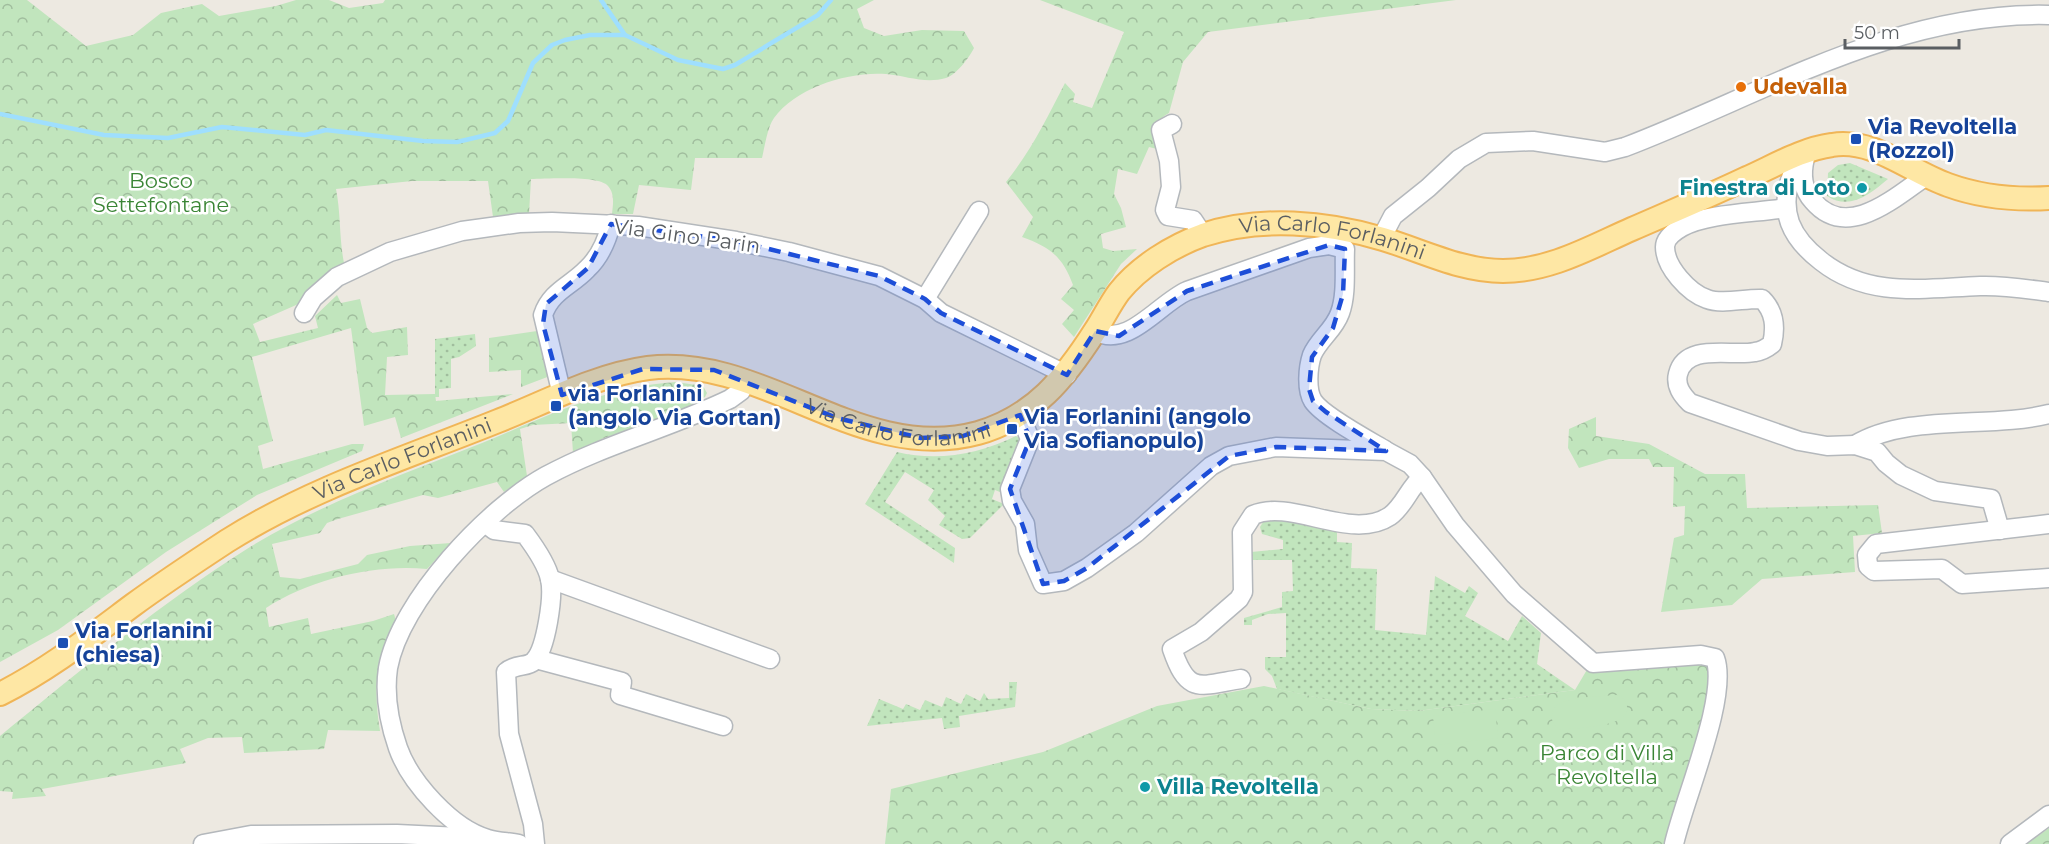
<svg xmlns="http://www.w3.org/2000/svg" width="2049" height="844" viewBox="0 0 2049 844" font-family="Montserrat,sans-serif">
  <defs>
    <pattern id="grass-dots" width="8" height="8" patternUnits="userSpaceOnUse" patternTransform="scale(1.5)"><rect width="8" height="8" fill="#c1e5bd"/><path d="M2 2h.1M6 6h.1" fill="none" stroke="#a0bd9d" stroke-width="1.8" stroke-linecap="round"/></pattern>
    <pattern id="forest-crowns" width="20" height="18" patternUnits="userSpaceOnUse" patternTransform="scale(1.5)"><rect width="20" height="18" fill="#c1e5bd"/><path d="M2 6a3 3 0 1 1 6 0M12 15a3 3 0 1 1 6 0" fill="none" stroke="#a0bd9d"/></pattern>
  </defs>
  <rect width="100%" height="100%" fill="#ede9e1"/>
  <g fill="url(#grass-dots)">
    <path d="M1850 163 1888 179C1870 194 1850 211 1827 196L1828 173 1838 165Z"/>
    <polygon points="475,334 476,346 459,357 451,359 451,388 439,389 439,397 435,397 435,339"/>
    <path d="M1016 436 1022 440 1007 495 995 490 992 499 1004 504 970 538 962 539 939 525 945 516 928 500 934 490 905 472 885 502 955 548 954 563 865 504 897 452C938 462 979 454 1016 436Z"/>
    <polygon points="1265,519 1337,527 1337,542 1352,543 1351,568 1377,569 1375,630 1426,635 1430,590 1434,590 1435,576 1465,593 1469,586 1478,593 1465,616 1508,641 1522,616 1541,633 1537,664 1575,690 1418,711 1371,709 1277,689 1272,676 1265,669 1265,657 1286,657 1286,613 1268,614 1252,620 1252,625 1244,625 1244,618 1282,607 1282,592 1293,591 1292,560 1251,560 1251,552 1283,549 1283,540 1262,534 1260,527"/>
    <polygon points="1009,682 1017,682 1015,707 959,716 960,727 944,729 942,718 867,726 879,699 903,709 906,704 920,710 925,700 942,707 946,697 961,704 966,694 980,701 984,693 988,699 1009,698"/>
  </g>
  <g fill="url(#forest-crowns)">
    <path d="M0 0H27L86 46 133 35 161 13 202 4 219 16 276 6 296 0H329L349 8 383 3 385 0H874L857 9 864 28 884 36 922 30 964 31 974 48C969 58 956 75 946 78 925 84 907 76 886 74 850 71 796 87 774 118 767 128 765 146 762 158H695L691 190 639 185 633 214H612C613 204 615 194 608 186 599 175 546 179 531 179L529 214 493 217 488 181H412L336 189C341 214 339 238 344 263 329 274 309 284 303 302L253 324 260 342 318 328 315 316 337 295 341 303 360 299 367 328 372 333 407 327 408 355 387 357 385 395 435 394 436 401 513 394 401 438 395 417 364 426 351 328 252 357 273 441 258 446 263 469 352 444H364L362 451 257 495 166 552 58 630 0 662Z"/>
    <path d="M1040 0H1456L1208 32 1183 62 1169 113C1152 123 1153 130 1157 149L1149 147 1137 174 1118 169 1114 194 1121 208 1126 227 1101 234 1103 248 1113 251 1137 249 1121 264 1074 337 1062 324 1074 310 1061 299 1073 285C1063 257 1050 247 1022 237L1033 217 1006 182C1031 151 1047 118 1065 83L1075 94 1073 102 1092 108 1124 32Z"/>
    <polygon points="537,331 550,376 521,387 521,370 489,372 489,338"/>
    <path d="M676 382 703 386 707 393 705 397 674 414 604 438 573 453 571 423 533 425 520 429 527 476 504 492 497 482 438 498 423 495 338 519 327 523 320 533 272 544 280 577 300 579 358 564 367 555 410 546 451 543 427 569C374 564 311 579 266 608L269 627 308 618 311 634 373 621 394 614C399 627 386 642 382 654 374 679 376 707 380 731L328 730 324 749 244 753 242 737 208 738 180 749 186 763 42 789 46 796 12 799 13 792 0 791V736C81 670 162 602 250 547 322 503 404 474 482 443 546 417 606 386 676 382Z"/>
    <polygon points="1596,417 1596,436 1649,444 1705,474 1745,474 1747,508 1878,505 1882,533 1853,536 1855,572 1762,579 1732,605 1661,612 1674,538 1684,535 1685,506 1673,507 1674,467 1653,467 1649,459 1609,459 1579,468 1568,448 1569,429"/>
    <polygon points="1703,661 1712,668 1713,680 1667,844 885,844 891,789 1043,752 1157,706 1264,686 1371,709 1418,711 1575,690 1588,668"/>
    <polygon points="2049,828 2049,844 2027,844"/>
  </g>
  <g fill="#c1e5bd">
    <path d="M1617 695 1622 697C1647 728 1577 727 1561 730 1554 726 1551 722 1552 714 1554 695 1600 697 1617 695Z"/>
    <polygon points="1495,709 1498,738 1436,745 1433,716"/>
  </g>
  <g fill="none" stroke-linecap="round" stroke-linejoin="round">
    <g stroke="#9fdffe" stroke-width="4.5">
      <polyline points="601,0 625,35"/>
      <polyline points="0,114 104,135 168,138 222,127 305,135 326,130 423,141 457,142 495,133 508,121 533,63 552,45 565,40 590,35 625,35 678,60 723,69 735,65 818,15 831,0"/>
    </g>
    <g stroke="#b4b8bc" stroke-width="21">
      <g id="minor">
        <polyline points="1172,124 1161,130 1169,161 1171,187 1165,210 1168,216 1193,220 1203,235"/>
        <path d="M1807 151C1790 171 1781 197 1790 223 1796 239 1808 251 1821 261 1869 299 1924 288 1980 286 2003 285 2026 289 2049 292"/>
        <path d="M1805 158C1801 174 1802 189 1813 201 1847 241 1894 198 1926 176"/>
        <path d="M1786 208C1756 213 1707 213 1682 227 1675 231 1665 238 1665 247 1665 267 1689 293 1707 299 1722 305 1745 298 1762 299 1775 312 1776 327 1772 344 1767 348 1762 351 1755 352 1732 357 1686 342 1678 374 1675 386 1682 395 1690 403L1799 441 1827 446 1855 445 1877 452 1886 463 1901 475 1935 491 1991 499 2000 530"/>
        <path d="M1381 239 1393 216 1428 188 1459 159 1486 143 1533 141 1605 152 1625 147C1764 94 1896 11 2049 15"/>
        <polyline points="925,299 979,211"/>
        <polyline points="304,313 313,298 337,277 390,252 462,231 519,223 552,222 638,226 736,241 789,252 879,276 925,299 941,313 1067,375"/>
        <path d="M1095 331C1128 349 1158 304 1187 291L1309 248 1329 245 1345 249C1344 269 1347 294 1340 313 1334 330 1319 339 1312 355 1308 367 1306 390 1313 401 1323 416 1368 440 1385 450"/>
        <path d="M562 395 543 315C551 291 571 286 587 269 600 257 607 240 611 224"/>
        <path d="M1020 415 1030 439 1010 489 1012 501 1025 524 1028 550 1043 584 1064 581 1087 568 1136 533 1211 466 1229 456 1276 447 1386 451 1410 464 1422 477 1455 525 1514 594 1593 663 1701 655 1715 658C1729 696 1684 799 1674 844"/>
        <path d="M1855 445C1908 413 1990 429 2049 414"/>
        <path d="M485 523 494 530 525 534C534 546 547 565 550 579 554 596 546 649 534 661 527 668 516 663 506 672L509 734 533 824 535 844"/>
        <polyline points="2049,524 1876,544 1867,555 1868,566 1874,571 1942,569 1962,584 2049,578"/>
        <polyline points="550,579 770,659"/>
        <polyline points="536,659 622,682 620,695 723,726"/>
        <path d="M1241 679C1198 686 1188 695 1172 649L1201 632 1239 599 1243 592 1242 532 1253 515C1292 498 1351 542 1390 516 1404 506 1409 488 1422 477"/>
        <polyline points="203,844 251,835 397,834 481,838"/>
        <path d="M519 844C509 842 498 842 488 839 452 829 410 782 398 748 389 722 384 695 388 668 400 601 488 508 546 476 605 444 670 428 730 399L741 391 747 380"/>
        <polyline points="2010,844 2049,815"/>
      </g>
    </g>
    <g stroke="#f0b557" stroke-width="26">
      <g id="major">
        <path id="s1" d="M0 694C48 670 90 637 133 605 163 583 195 562 227 541 311 488 406 458 498 421 546 402 596 375 648 368 764 354 860 465 978 433 1034 417 1065 378 1095 331 1103 319 1110 304 1119 292 1139 267 1172 246 1203 235 1261 216 1326 222 1383 239 1423 251 1461 271 1503 271 1550 271 1591 247 1632 229 1671 212 1709 196 1747 178 1774 166 1802 149 1832 145 1874 138 1910 172 1948 185 1981 197 2015 200 2049 198"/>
      </g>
    </g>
    <use href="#minor" stroke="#fff" stroke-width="18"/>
    <use href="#major" stroke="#fee7a4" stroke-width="22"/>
  </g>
  <path fill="#1d4ed8" fill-opacity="0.2" stroke="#1d4ed8" stroke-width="4.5" stroke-dasharray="12 8" stroke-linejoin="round" d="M611 224 736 241 879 276 925 299 941 313 1067 375 1095 331 1119 336 1187 291 1329 245 1345 249 1343 294 1333 328 1312 357 1309 389 1313 401 1326 412 1386 451 1276 447 1229 456 1087 568 1064 581 1043 584 1010 489 1030 439 1020 415 963 436 921 438 837 418 714 370 643 369 562 395 543 324 546 304 588 268Z"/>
  <circle fill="#e8710a" stroke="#fff" stroke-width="2" cx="1741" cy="87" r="6"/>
  <g fill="#1a4fb4" stroke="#fff" stroke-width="2">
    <rect x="1850" y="133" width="12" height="12" rx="3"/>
    <rect x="550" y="400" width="12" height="12" rx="3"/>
    <rect x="1006" y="423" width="12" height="12" rx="3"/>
    <rect x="57" y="637" width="12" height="12" rx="3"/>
  </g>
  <g fill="#0f9aa8" stroke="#fff" stroke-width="2">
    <circle cx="1862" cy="188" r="6"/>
    <circle cx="1145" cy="787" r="6"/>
  </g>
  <g text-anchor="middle" stroke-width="5" stroke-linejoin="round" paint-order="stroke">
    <g font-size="21" font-weight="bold" fill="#c56008" stroke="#fff" text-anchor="start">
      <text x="1753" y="94">Udevalla</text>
    </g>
    <g font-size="21" font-weight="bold" fill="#164399" stroke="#fff" text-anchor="start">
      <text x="1868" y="134">Via Revoltella<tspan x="1868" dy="24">(Rozzol)</tspan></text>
      <text x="568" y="401">via Forlanini<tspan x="568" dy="24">(angolo Via Gortan)</tspan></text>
      <text x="1024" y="424">Via Forlanini (angolo<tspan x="1024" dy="24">Via Sofianopulo)</tspan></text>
      <text x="75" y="638">Via Forlanini<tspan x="75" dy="24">(chiesa)</tspan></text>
    </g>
    <g font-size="21" fill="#3a8535" stroke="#fff">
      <text x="161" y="188">Bosco<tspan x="161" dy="24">Settefontane</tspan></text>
      <text x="1607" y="760">Parco di Villa<tspan x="1607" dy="24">Revoltella</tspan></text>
    </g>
    <g font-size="21" font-weight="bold" fill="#0d838f" stroke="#fff" text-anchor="end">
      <text x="1850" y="195">Finestra di Loto</text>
      <text x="1157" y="794" text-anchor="start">Villa Revoltella</text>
    </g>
    <g font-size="21" fill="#5a5e62" stroke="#fff">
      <text transform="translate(687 236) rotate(8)" y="7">Via Gino Parin</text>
      <text dy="7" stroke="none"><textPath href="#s1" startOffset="1512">Via Carlo Forlanini</textPath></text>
      <text dy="7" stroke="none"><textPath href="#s1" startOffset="990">Via Carlo Forlanini</textPath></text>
      <text dy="7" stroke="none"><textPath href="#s1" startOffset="468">Via Carlo Forlanini</textPath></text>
    </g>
  </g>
  <path d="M1845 39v9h114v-9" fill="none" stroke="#5a5e62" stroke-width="3"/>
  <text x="1854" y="39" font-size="18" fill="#5a5e62" stroke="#ffffff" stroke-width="4.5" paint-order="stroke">50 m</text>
</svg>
